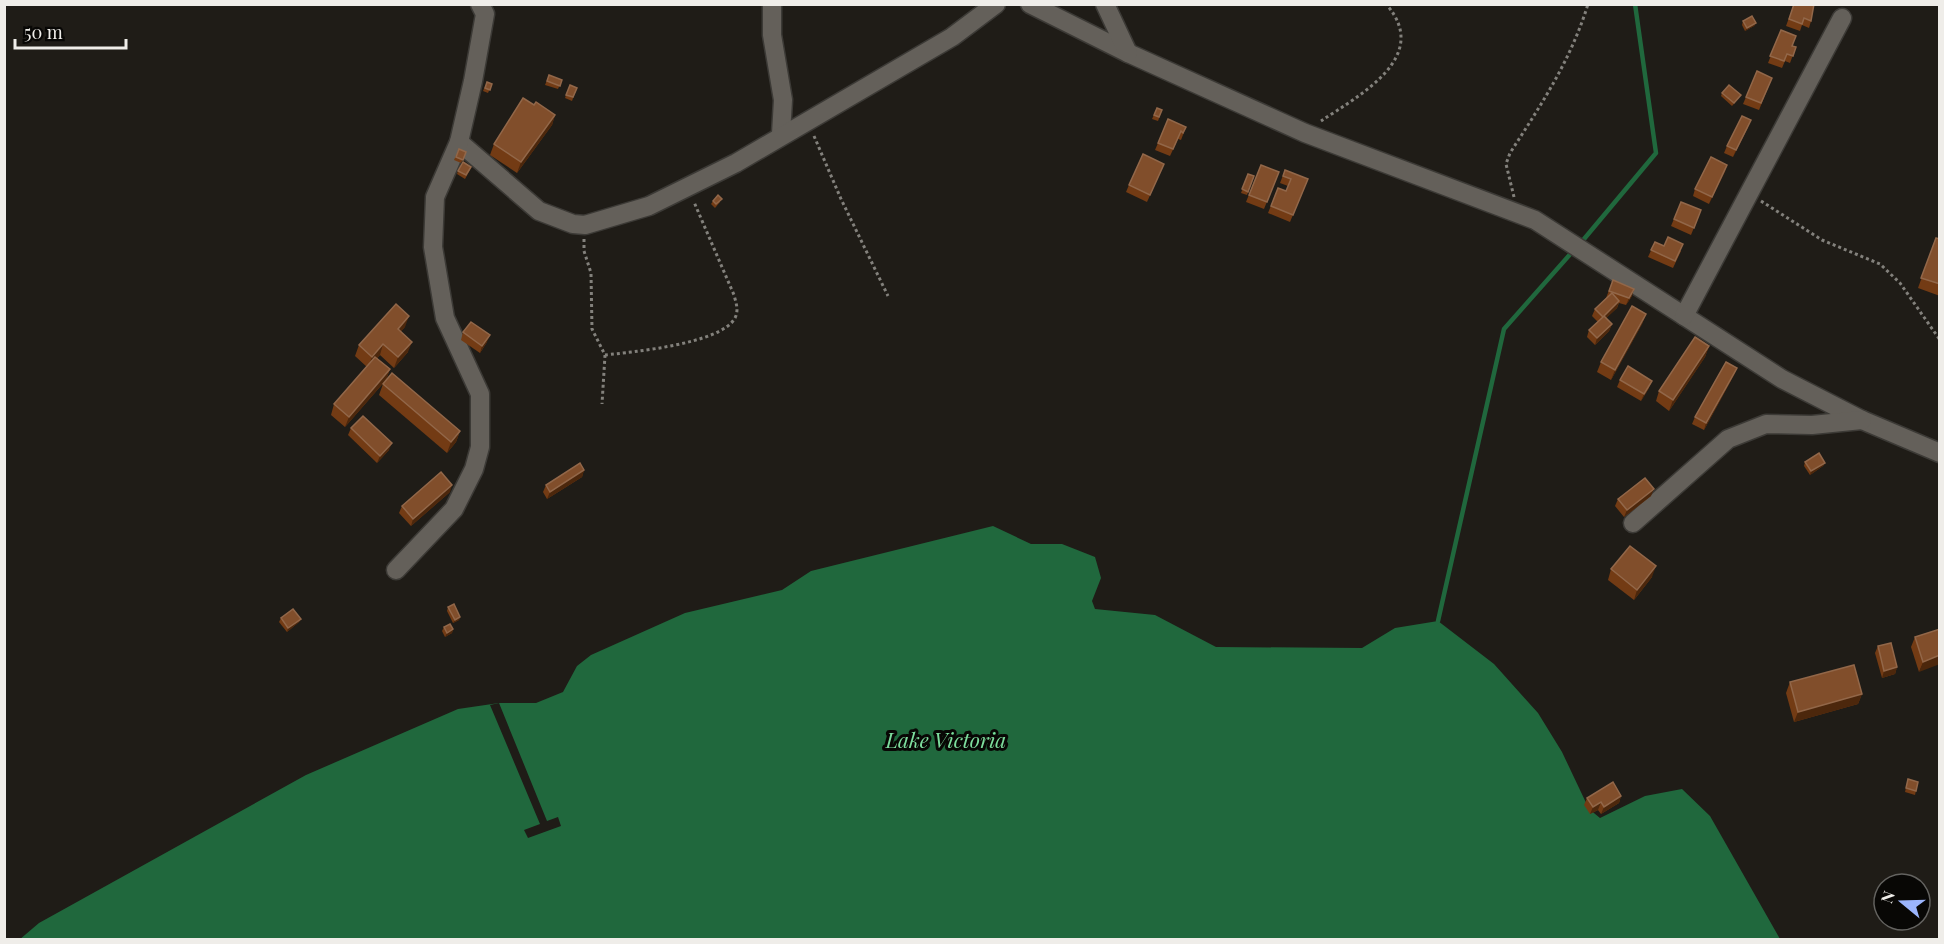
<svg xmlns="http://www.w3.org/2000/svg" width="1944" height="944" viewBox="0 0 1944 944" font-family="'Playfair Display',serif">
  <rect width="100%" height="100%" fill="#1f1c17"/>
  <polygon fill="#20683d" points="993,526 1031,544 1062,544 1095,557 1101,578 1092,601 1095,609 1155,615 1216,647 1362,648 1395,628 1438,621 1494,664 1538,713 1562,752 1589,809 1600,818 1645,796 1682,789 1710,816 1780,939 19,940 39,923 306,775 458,709 499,703 536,703 563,692 577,666 591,655 685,613 782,590 811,571"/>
  <polygon fill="#1f1c17" points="499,703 547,821 558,817 561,826 528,838 524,830 540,824 490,705"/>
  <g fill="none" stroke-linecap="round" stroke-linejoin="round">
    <g stroke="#20683d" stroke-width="4.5">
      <polyline points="1579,245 1656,153 1635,4"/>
      <polyline points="1438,621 1504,329 1573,251"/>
    </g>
    <g stroke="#3c3a36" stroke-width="21">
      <g id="minor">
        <polyline points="772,4 772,35 783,100 781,134"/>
        <polyline points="1030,4 1128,53 1305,133 1535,220 1782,379 1862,420 1940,453"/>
        <polyline points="1105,4 1128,53"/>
        <polyline points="459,142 539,211 573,224 585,225 649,206 736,163 952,37 996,4"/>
        <polyline points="1684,316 1842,18"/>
        <polyline points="1633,523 1728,439 1766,424 1812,425 1862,420"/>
        <polyline points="396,570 454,509 474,469 480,447 480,394 445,318 433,247 435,197 459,142 473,81 485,14 480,4"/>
      </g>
    </g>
    <g stroke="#83817c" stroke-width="3" stroke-dasharray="3 3" stroke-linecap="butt">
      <path d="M1321 121C1358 96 1433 57 1386 4"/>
      <polyline points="814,136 841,199 888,296"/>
      <path d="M1514 197 1506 164 1510 153C1541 105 1571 60 1588 4"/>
      <polyline points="1761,201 1822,240 1880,264 1900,283 1940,340"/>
      <polyline points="584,239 584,251 591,273 592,329 605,355 602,404"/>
      <path d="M605 355C632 352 721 344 735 318 739 310 736 303 734 295L694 202"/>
    </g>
    <use href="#minor" stroke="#64605a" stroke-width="18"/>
  </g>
  <g fill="#733b14">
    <polygon points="1794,4 1811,21 1809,28 1802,25 1800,31 1786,26"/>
    <polygon points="1743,21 1756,23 1754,26 1745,31 1742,25"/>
    <polygon points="1781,30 1793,46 1796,47 1790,63 1785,61 1782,68 1768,63"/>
    <polygon points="549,75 562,80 558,89 545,85"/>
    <polygon points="1772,78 1759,110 1743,104 1746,97"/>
    <polygon points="487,82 492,84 488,93 483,91"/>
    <polygon points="570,85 577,88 572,101 565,98"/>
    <polygon points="1722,93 1739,98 1732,106 1721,96"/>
    <polygon points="1157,108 1162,110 1158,121 1152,119"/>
    <polygon points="555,115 552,125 517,173 490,155 494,144"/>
    <polygon points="1186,127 1181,140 1178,139 1170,156 1155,150 1158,143"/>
    <polygon points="1748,127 1733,157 1724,153 1727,146"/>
    <polygon points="459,149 466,152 461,163 454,160"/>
    <polygon points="1261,165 1279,172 1264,209 1246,202"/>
    <polygon points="1727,165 1709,204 1693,196 1695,189"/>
    <polygon points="470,170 465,179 457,174 458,171"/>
    <polygon points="1285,170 1308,179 1290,222 1268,213 1278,188 1286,191 1288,186 1280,183"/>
    <polygon points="1161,171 1147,202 1126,192 1129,185"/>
    <polygon points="1248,174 1254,176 1247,195 1241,193"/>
    <polygon points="713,201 720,202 715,208 711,204"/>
    <polygon points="1681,202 1701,210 1691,235 1671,226"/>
    <polygon points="1936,238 1940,239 1940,296 1918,288"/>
    <polygon points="1655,242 1664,246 1681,251 1673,268 1648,257"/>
    <polygon points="1613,280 1632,296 1626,305 1619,303 1617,308 1606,318 1612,324 1609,331 1595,345 1587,337 1589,330 1598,322 1592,316 1595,309 1606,298"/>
    <polygon points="1646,314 1642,324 1611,380 1597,372 1601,362"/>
    <polygon points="405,327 401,331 408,352 394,368 380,355 377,358 390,369 386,380 345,427 331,415 334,404 367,367 355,356 359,345"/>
    <polygon points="463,332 487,342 480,353 461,340"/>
    <polygon points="1709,346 1705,357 1669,411 1656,401 1659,391"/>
    <polygon points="1737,368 1734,375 1704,430 1692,424 1695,417"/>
    <polygon points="1620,380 1649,388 1641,401 1617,387"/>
    <polygon points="383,384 460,431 456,442 447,453 379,395"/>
    <polygon points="351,428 389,450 377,463 348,435"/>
    <polygon points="1805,462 1825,463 1823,466 1810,475 1804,466"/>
    <polygon points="584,470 582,477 547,499 543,492 546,485"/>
    <polygon points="450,492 411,526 399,513 402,506"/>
    <polygon points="1651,496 1624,517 1615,506 1618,499"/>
    <polygon points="1611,569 1652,577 1634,600 1608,580"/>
    <polygon points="448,607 460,617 459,620 453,623 447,611"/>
    <polygon points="281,618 301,619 299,622 287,632 279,622"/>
    <polygon points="444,627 453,629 452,633 445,637 442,631"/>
    <polygon points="1940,629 1919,672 1911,647 1915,637"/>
    <polygon points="1878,646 1897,667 1895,674 1882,678 1875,653"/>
    <polygon points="1790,682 1862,694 1858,704 1794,722 1786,693"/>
    <polygon points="1908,779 1918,782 1915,795 1905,792"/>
    <polygon points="1621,796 1619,803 1601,814 1598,810 1590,814 1584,805 1587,798"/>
  </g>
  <g fill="#4c270c">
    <polygon points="1756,23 1754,26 1745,31 1747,28"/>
    <polygon points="555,115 552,125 517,173 521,162"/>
    <polygon points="1751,120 1748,127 1733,157 1736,150"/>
    <polygon points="1727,165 1725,172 1709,204 1712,197"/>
    <polygon points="1634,289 1632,296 1626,305 1629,298"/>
    <polygon points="1619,301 1617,308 1601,323 1604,316"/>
    <polygon points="1646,314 1642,324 1611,380 1615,370"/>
    <polygon points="409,316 405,327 394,339 398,329"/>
    <polygon points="1612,324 1609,331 1595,345 1597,338"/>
    <polygon points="490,335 487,342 480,353 482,346"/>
    <polygon points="412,342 408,352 394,368 398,357"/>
    <polygon points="383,344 380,355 368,367 372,357"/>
    <polygon points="1709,346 1705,357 1669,411 1673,400"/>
    <polygon points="1737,368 1734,375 1704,430 1706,423"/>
    <polygon points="390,369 386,380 345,427 349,417"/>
    <polygon points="1652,381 1649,388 1641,401 1644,394"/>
    <polygon points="460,431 456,442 447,453 451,442"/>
    <polygon points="392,443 389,450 377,463 380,456"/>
    <polygon points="1825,463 1823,466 1810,475 1811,471"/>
    <polygon points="584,470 582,477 547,499 550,492"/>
    <polygon points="452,485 450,492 411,526 413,519"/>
    <polygon points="1654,489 1651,496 1624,517 1627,510"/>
    <polygon points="1656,566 1652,577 1634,600 1637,590"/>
    <polygon points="460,617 459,620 453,623 455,620"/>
    <polygon points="301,619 299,622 287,632 288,628"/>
    <polygon points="453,629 452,633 445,637 447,633"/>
    <polygon points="1940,655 1940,664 1919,672 1923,662"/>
    <polygon points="1897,667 1895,674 1882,678 1884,671"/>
    <polygon points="1862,694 1858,704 1794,722 1798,712"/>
    <polygon points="1621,796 1619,803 1601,814 1604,807"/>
    <polygon points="1601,802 1598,810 1590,814 1593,807"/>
  </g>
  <g fill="#814e2b" stroke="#926749" stroke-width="1.5">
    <polygon points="1794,4 1814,4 1811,21 1804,18 1802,24 1789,19"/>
    <polygon points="1752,16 1756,23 1747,28 1743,21"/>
    <polygon points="1781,30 1796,36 1792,46 1796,47 1793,56 1787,54 1784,61 1770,56"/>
    <polygon points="1757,71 1772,78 1761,103 1746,97"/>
    <polygon points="549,75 562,80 560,86 547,81"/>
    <polygon points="487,82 492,84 490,90 485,88"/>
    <polygon points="570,85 577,88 573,97 566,95"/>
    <polygon points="1729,85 1741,95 1734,103 1722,93"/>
    <polygon points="523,98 534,105 536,102 555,115 521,162 494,144"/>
    <polygon points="1157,108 1162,110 1159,117 1154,115"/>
    <polygon points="1742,116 1751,120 1736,150 1727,146"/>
    <polygon points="1168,119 1186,127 1183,133 1181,131 1173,149 1158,143"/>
    <polygon points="459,149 466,152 463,160 456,157"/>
    <polygon points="1143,154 1164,164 1150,195 1129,185"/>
    <polygon points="1711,157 1727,165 1712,197 1695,189"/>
    <polygon points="463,162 471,167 466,175 458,171"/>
    <polygon points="1261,165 1279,172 1267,202 1249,195"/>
    <polygon points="1285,170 1308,179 1293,215 1271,206 1278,188 1286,191 1291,179 1283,176"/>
    <polygon points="1248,174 1254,176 1248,192 1242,189"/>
    <polygon points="718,195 722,199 716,204 713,201"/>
    <polygon points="1681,202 1701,210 1694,228 1674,219"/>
    <polygon points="1668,237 1683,244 1675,261 1651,250 1655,242 1664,246"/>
    <polygon points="1936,238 1940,239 1940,284 1921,278"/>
    <polygon points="1613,280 1634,289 1629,298 1609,291"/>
    <polygon points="1612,293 1619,301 1604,316 1612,324 1597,338 1589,330 1603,317 1595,309"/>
    <polygon points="396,304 409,316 398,329 412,342 398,357 383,344 372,357 359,345"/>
    <polygon points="1632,306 1646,314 1615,370 1601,362"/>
    <polygon points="471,322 490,335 482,346 463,332"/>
    <polygon points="1695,337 1709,346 1673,400 1659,391"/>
    <polygon points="375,357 390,369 349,417 334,404"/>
    <polygon points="1726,362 1737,368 1706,423 1695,417"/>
    <polygon points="1628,366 1652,381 1644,394 1620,380"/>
    <polygon points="392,373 460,431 451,442 383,384"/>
    <polygon points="363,416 392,443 380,456 351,428"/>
    <polygon points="1819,453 1825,463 1811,471 1805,462"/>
    <polygon points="580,463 584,470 550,492 546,485"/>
    <polygon points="441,472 452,485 413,519 402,506"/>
    <polygon points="1645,478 1654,489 1627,510 1618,499"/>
    <polygon points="1630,546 1656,566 1637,590 1611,569"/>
    <polygon points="454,604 460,617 455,620 448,607"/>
    <polygon points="293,609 301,619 288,628 281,618"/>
    <polygon points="450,624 453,629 447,633 444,627"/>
    <polygon points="1940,629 1940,655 1923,662 1915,637"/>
    <polygon points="1891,643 1897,667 1884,671 1878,646"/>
    <polygon points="1854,665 1862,694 1798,712 1790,682"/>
    <polygon points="1908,779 1918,782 1916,791 1906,788"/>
    <polygon points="1613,782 1621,796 1604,807 1601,802 1593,807 1587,798"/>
  </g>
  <g text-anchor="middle" stroke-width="6" stroke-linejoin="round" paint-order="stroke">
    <g font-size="21" font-style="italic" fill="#7ddd9d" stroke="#080705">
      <text x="946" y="748">Lake Victoria</text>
    </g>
  </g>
  <rect width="1944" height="944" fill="none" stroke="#efede9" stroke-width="12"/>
  <g transform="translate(1902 902) rotate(289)"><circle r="28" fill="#080705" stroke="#646360" stroke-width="1.5"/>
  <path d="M0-4.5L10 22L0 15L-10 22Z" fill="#9bb5fd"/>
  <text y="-9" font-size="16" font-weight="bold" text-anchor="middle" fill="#efede9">N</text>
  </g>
  <path d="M15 39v9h111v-9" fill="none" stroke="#efede9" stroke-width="3"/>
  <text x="24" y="39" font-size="18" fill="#efede9" stroke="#080705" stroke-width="4.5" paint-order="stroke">50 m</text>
</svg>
